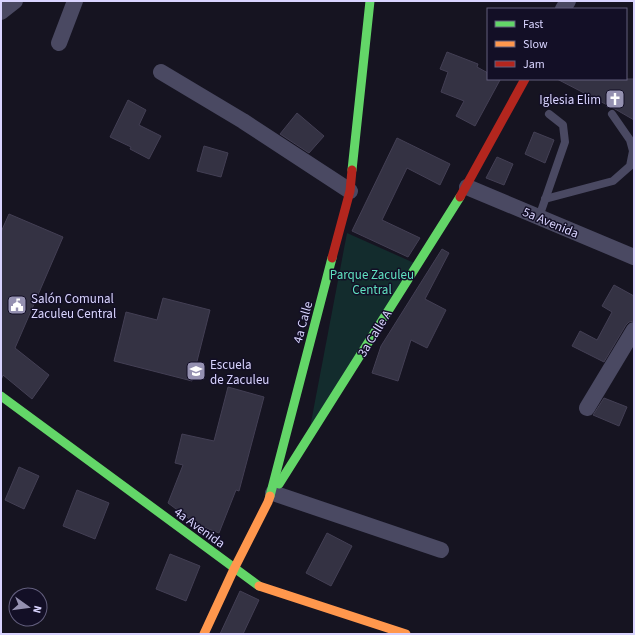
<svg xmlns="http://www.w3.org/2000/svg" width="635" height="635" viewBox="0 0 635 635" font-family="'Source Sans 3',sans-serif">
  <rect width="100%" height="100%" fill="#161421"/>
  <polygon fill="#132c2d" points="347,233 421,266 309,433"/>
  <g fill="#343243" stroke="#433f54">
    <polygon points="447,52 478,64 477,67 488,73 488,79 500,80 475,126 456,116 464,101 441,92 448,72 440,69"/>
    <polygon points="557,79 634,79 634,120 615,109"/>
    <polygon points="128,100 146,110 139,125 161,136 149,159 130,149 131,147 110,137"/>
    <polygon points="297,113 324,136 309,153 280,134"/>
    <polygon points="534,132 554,140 545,163 525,154"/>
    <polygon points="397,138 450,164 440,185 407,168 382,220 420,238 408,257 352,231"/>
    <polygon points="204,146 228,153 221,177 197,171"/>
    <polygon points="497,157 513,164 504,185 486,178"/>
    <polygon points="9,214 63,237 15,348 49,375 32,399 3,375 1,380 1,232"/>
    <polygon points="442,249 449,253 425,299 446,310 427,348 411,340 398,381 372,373 381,346"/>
    <polygon points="614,285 634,296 634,321 629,322 626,325 604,362 572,346 580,331 597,340 612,312 602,306"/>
    <polygon points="163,298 210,310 192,381 114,361 126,312 157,320"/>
    <polygon points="228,387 264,397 239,491 236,490 219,533 196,524 168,503 183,465 175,463 182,434 214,441"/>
    <polygon points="604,398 627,407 619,426 593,415"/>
    <polygon points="19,467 39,476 24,509 5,500"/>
    <polygon points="77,490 109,503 95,539 63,526"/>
    <polygon points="327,533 352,546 331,586 306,573"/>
    <polygon points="170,554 200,566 186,601 156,589"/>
    <polygon points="240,591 259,600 243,634 220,634"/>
  </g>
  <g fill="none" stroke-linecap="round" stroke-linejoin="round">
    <g stroke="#4a4962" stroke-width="8">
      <polyline points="545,199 613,181 630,166 633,151 630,140 612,114"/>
      <polyline points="539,217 565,142 563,125 549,114"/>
    </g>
    <g stroke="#4a4962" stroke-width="16">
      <polyline points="563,9 568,1"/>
      <polyline points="1,12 15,1"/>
      <polyline points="59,43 75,1"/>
      <polyline points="161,72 243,121 350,191"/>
      <polyline points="467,187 634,257"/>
      <polyline points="587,408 634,330"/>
      <polyline points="273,493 441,550"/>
    </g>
    <g stroke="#63d668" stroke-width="9">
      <polyline points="352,170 370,1"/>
      <polyline points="1,396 259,586"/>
      <polyline points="279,484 460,197"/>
      <polyline points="270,496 332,258"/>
    </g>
    <g stroke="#ff974d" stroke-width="9">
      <polyline points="259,586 406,634"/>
      <polyline points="204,634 234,569 268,502 270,496"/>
    </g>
    <g stroke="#b3261e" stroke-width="9">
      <polyline points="460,197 525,79"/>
      <polyline points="332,258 350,191 352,170"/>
    </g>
  </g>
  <defs>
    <g id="church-square" transform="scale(1)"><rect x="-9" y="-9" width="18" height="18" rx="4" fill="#9591b1" stroke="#130f26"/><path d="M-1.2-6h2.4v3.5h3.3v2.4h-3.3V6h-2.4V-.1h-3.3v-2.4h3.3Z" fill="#fff"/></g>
    <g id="civic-square" transform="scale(1)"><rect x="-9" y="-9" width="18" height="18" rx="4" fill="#9591b1" stroke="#130f26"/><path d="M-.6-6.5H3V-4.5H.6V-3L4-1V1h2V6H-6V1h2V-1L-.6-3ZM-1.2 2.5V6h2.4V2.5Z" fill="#fff"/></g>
    <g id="school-square" transform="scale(1)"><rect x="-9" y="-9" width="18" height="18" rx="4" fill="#9591b1" stroke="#130f26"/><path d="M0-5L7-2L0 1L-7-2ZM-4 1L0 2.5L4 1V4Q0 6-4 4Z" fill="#fff"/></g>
  </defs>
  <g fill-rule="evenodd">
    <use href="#church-square" x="615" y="99"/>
    <use href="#civic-square" x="17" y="305"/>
    <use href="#school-square" x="196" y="371"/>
  </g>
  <g text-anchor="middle" stroke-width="3" stroke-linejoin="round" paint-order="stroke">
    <g font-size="13" fill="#d9d4ff" stroke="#130f26" text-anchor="start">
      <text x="601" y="104" text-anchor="end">Iglesia Elim</text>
      <text x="31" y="303">Salón Comunal<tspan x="31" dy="15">Zaculeu Central</tspan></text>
      <text x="210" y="369">Escuela<tspan x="210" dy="15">de Zaculeu</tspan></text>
    </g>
    <g font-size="13" fill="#d9d4ff" stroke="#130f26">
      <text transform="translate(551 222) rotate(23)" y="5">5a Avenida</text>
      <text transform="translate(302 322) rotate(-75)" y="5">4a Calle</text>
      <text transform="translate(374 333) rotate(-58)" y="5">3a Calle A</text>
      <text transform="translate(200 527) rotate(36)" y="5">4a Avenida</text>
    </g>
    <g font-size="13" fill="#5fe0c0" stroke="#130f26">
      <text x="372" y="279">Parque Zaculeu<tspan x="372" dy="15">Central</tspan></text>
    </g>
  </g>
  <rect width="635" height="635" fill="none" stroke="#d9d4ff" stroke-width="4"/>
  <rect x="487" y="8" width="140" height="72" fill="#130f26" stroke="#625e7d"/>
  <rect x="495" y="21" width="20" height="6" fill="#63d668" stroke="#625e7d"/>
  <text x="523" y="28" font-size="12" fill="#d9d4ff">Fast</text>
  <rect x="495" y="41" width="20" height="6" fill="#ff974d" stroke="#625e7d"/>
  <text x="523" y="48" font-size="12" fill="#d9d4ff">Slow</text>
  <rect x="495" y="61" width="20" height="6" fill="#b3261e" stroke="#625e7d"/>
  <text x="523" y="68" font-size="12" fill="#d9d4ff">Jam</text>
  <g transform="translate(28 607) rotate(104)"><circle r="19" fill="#130f26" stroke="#625e7d"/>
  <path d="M0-3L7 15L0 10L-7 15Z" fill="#9591b1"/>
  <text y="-6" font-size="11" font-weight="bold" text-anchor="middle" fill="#d9d4ff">N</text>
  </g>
</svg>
